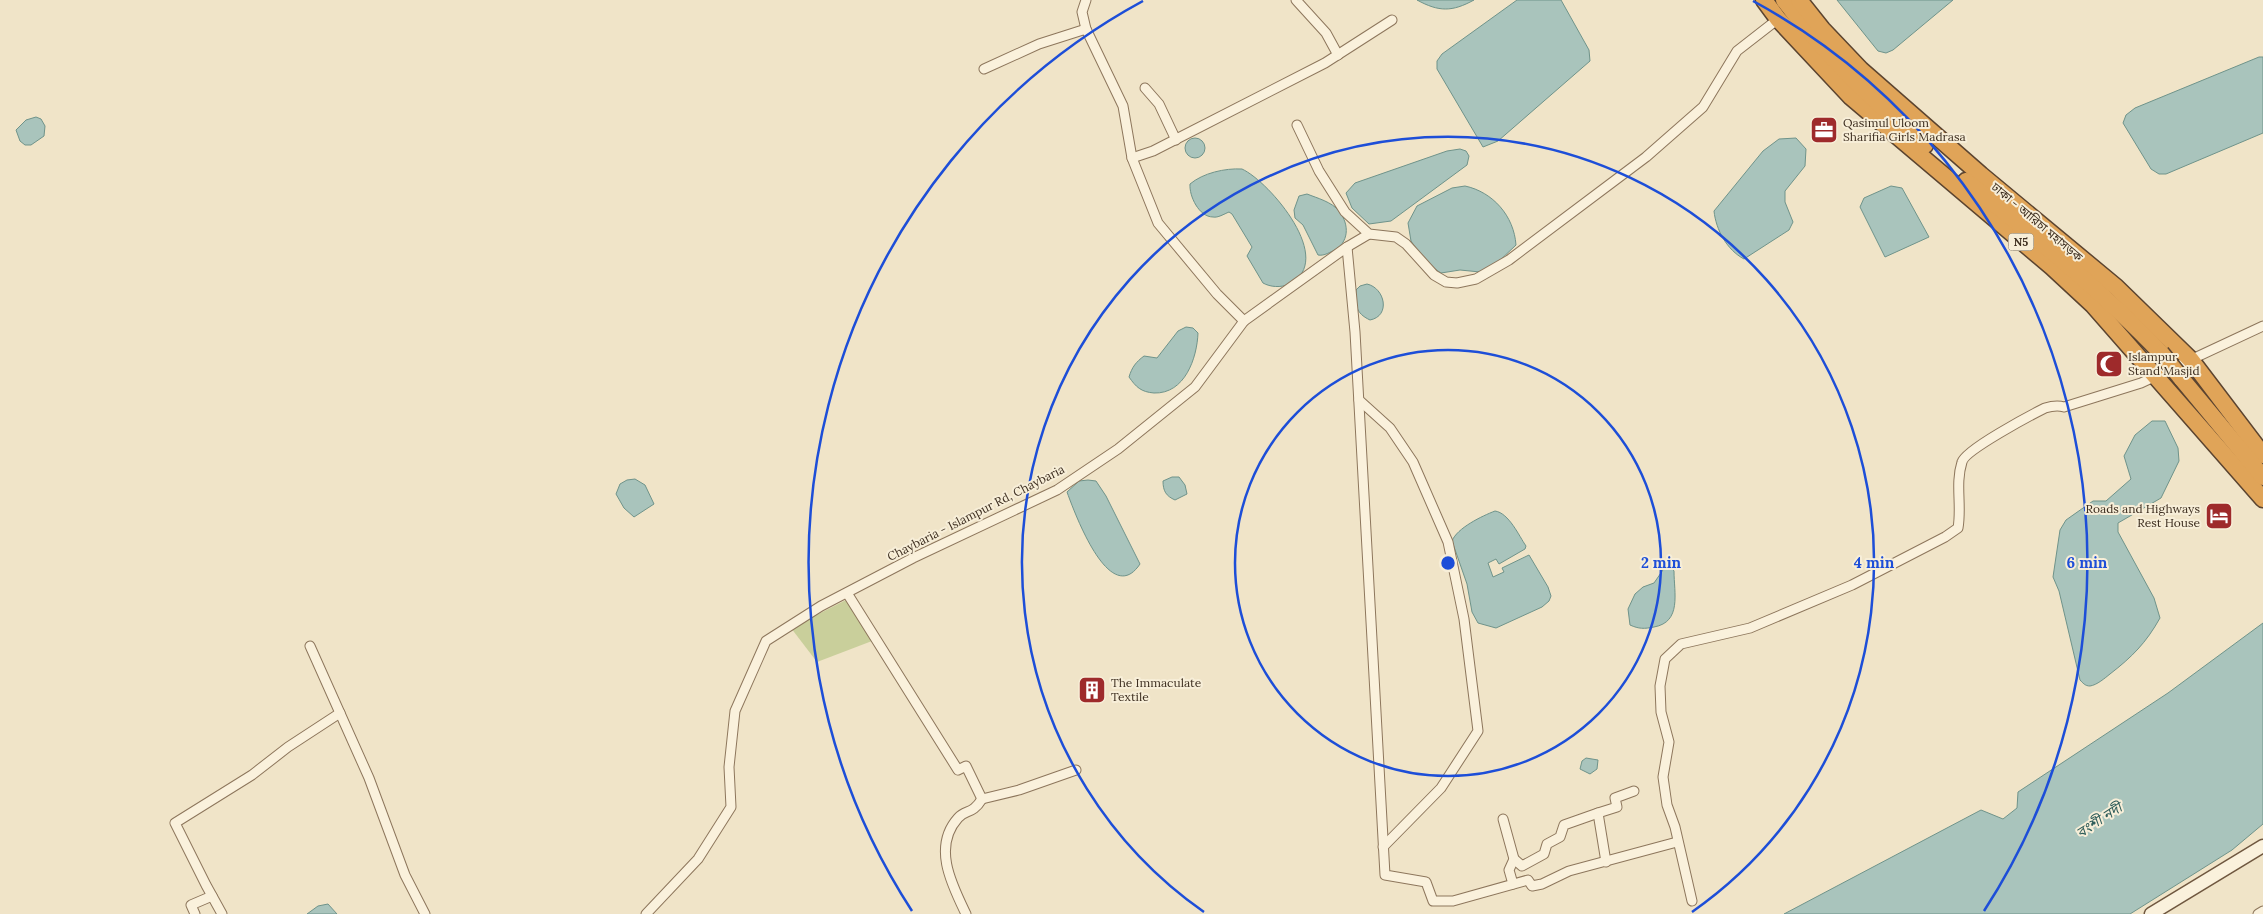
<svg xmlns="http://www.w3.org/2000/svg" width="2263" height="914" viewBox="0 0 2263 914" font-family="Lora,'Noto Sans Bengali',serif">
  <rect width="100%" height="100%" fill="#f0e4c8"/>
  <polygon fill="#c9cf9b" points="846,600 872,641 817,662 791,628"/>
  <g fill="#a9c4bc" stroke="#6f938a">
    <path d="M1417 0H1474C1452 12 1439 12 1417 0Z"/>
    <polygon points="1517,0 1561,0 1589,50 1590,61 1498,141 1483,147 1437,69 1437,61 1442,54"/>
    <polygon points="1837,0 1953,0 1893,50 1886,53 1878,51"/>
    <polygon points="2259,57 2263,57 2263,133 2166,174 2159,174 2151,169 2123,123 2126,115 2135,108"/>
    <polygon points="36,117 41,119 45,126 44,136 31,145 25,145 20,141 16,130 26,120"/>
    <circle cx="1195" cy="148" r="10"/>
    <path d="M1796 138 1806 149 1805 166 1785 191V202L1793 222 1789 230 1744 259C1727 250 1716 230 1714 211L1763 151 1779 139Z"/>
    <polygon points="1460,149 1466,151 1469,156 1467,165 1391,221 1369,224 1352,208 1346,193 1355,183 1447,151"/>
    <path d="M1242 169C1270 182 1337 261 1289 284 1281 288 1270 287 1263 283L1247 256 1252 247 1232 214 1229 212C1224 214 1218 218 1213 217 1199 217 1189 196 1190 184 1203 173 1225 168 1242 169Z"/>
    <path d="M1465 186C1493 192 1514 216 1516 245L1495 265 1480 272 1460 270 1441 273 1429 265 1415 247 1411 241 1408 223 1417 206 1452 188Z"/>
    <polygon points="1891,186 1902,188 1929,237 1885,257 1860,207 1864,198"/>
    <path d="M1307 194C1317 198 1332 202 1339 211 1350 225 1349 243 1333 251 1328 253 1324 256 1318 255L1303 225 1295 218 1294 210 1299 196Z"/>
    <path d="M1367 284C1385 288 1391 316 1370 320 1355 313 1355 304 1356 290L1360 286Z"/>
    <path d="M1186 327 1193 328 1198 333C1197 358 1185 394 1154 393 1141 392 1136 387 1129 377 1132 367 1136 362 1144 356L1157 358 1178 331Z"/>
    <path d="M2152 421H2165L2178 448 2179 461 2161 498 2118 523V532L2154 598 2160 618C2146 643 2132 657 2110 674 2105 678 2097 685 2090 686 2085 686 2083 683 2080 680L2059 591 2053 577 2060 530 2066 520 2093 501H2106L2131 479 2124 456 2135 435Z"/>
    <path d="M1172 477H1179L1185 485 1187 494 1175 500C1166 496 1163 491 1163 481Z"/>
    <polygon points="635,479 645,485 654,504 634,517 624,508 616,494 620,484 627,480"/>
    <path d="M1088 480 1096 481 1106 496 1140 564C1110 609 1075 514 1067 492L1079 481Z"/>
    <path d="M1495 511C1509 513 1519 536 1526 546L1525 549 1499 564 1496 559 1488 563 1493 577 1504 572 1502 568 1529 555 1548 587 1551 596 1549 601 1542 607 1496 628 1478 623 1472 612 1467 584 1452 541C1457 528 1482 516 1495 511Z"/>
    <path d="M1665 567H1671L1674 571C1674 593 1682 622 1654 627 1644 629 1639 629 1630 625L1628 609 1635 594 1643 587 1654 583Z"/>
    <polygon points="2263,623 2263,824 2232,850 2130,914 1784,914 1981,810 2003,819 2017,808 2018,792 2168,693"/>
    <polygon points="1586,758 1598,760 1597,769 1590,774 1580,769 1582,761"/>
    <polygon points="328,904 337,914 307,914 318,906"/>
  </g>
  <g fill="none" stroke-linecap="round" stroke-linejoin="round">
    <g stroke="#8d765c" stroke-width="11">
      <g id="street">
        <polyline points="1296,0 1326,33 1338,55"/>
        <polyline points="984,69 1039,44 1086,29"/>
        <polyline points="1145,88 1159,104 1176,140"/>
        <polyline points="1297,125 1319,171 1345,212 1369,234 1396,237 1406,244 1434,275 1446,282 1457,283 1476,279 1509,260 1646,157 1703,107 1737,51 1778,19"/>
        <polyline points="1132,158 1153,151 1325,63 1392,20"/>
        <polyline points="1347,247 1369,234"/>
        <polyline points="1244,321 1347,247 1355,332 1385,875 1426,882 1433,901 1453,901 1528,880 1532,886 1542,884 1569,871 1677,842"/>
        <polyline points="1359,400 1390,428 1413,462 1448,542 1464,619 1478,731 1441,788 1383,847"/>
        <polyline points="847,593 958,770 966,766 982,799 1019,790 1076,770"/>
        <polyline points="310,646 369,778 405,875 425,914"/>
        <polyline points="1503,819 1514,859"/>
        <polyline points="1606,862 1598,813 1617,807 1615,798 1634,791"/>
        <polyline points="1513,884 1509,870 1514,859 1522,866 1544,854 1547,844 1560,837 1564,825 1598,813"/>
        <path d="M1692 901 1675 827 1667 805 1663 777 1669 742 1661 712 1660 686 1665 659 1681 644 1750 628 1852 585 1945 537 1958 528C1962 506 1955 484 1962 462 1965 450 2031 415 2045 408 2052 406 2057 405 2064 407L2141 383 2263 326"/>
        <polyline points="195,914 191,905 212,896"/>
        <polyline points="222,914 206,885 175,823 252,775 288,747 340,713"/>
        <polyline points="646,914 698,859 731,807 729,767 735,711 766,641 821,606 913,558 1057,490 1118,449 1195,387 1244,321 1217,294 1158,223 1132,158 1123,106 1086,29 1082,12 1086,0"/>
        <path d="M966 914C952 885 932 847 958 818 966 809 972 815 982 799"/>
        <polyline points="2258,914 2263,911"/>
      </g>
    </g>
    <g stroke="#6f573f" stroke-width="15">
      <polyline id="secondary" points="2151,914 2263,846"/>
    </g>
    <g stroke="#5b4430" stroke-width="19">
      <g id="highway">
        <polyline points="1764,0 1778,19 1851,97 2052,267 2093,305 2263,499"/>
        <path d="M1784 0C1824 54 1874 101 1925 145"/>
        <polyline points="1799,0 1822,29 1861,70 1981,175 2116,287 2191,360 2263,455"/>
        <path d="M1966 181C2033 235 2101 290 2161 353"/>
        <polyline points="2181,378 2263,477"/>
      </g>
    </g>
    <use href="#street" stroke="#faf1dc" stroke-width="9"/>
    <use href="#secondary" stroke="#faf1dc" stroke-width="12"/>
    <use href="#highway" stroke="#e0a458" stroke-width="16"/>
    <g stroke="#5b4430" stroke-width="19" stroke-linecap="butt">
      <polyline id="highway-bridge" points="2161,353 2181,378"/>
    </g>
    <use href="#highway-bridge" stroke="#e0a458" stroke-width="16"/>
  </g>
  <g fill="none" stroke="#1d4ed8" stroke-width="2.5">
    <circle cx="1448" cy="563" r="213"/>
    <path d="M1204 912A426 426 0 1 1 1692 912"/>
    <path d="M912 911A639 639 0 0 1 1143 1M1753 1A639 639 0 0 1 1984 911"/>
  </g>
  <defs>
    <g id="office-square" transform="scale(1.4375)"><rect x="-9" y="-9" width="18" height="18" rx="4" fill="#9e2a2b" stroke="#f7eed8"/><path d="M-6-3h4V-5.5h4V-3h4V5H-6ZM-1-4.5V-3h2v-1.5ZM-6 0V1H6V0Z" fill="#fff"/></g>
    <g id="mosque-square" transform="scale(1.4375)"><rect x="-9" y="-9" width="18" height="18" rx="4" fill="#9e2a2b" stroke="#f7eed8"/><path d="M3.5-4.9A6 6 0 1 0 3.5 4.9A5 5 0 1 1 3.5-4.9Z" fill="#fff"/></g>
    <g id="hotel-square" transform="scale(1.4375)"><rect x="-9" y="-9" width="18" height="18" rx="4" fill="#9e2a2b" stroke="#f7eed8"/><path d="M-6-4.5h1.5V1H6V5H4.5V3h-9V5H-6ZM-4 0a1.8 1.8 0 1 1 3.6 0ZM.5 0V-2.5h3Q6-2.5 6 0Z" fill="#fff"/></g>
    <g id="building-square" transform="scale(1.4375)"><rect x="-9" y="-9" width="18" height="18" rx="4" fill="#9e2a2b" stroke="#f7eed8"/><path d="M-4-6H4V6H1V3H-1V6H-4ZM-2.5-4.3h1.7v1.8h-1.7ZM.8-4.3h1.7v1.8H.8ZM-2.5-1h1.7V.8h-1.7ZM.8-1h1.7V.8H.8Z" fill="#fff"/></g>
  </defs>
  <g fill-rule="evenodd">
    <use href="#office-square" x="1824" y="130"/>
    <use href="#mosque-square" x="2109" y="364"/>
    <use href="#hotel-square" x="2219" y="516"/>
    <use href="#building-square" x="1092" y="690"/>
  </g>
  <g text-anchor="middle" stroke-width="4" stroke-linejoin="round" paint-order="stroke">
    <rect fill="#f7eed8" stroke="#756857" stroke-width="1" x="2008.5" y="233.5" width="25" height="17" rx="4"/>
    <g font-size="11" font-weight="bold" fill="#3d2e20">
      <text x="2021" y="246">N5</text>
    </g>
    <g font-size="12" fill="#3d2e20" stroke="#f7eed8" text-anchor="start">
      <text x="1843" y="127">Qasimul Uloom<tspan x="1843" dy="14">Sharifia Girls Madrasa</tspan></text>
      <text x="2128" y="361">Islampur<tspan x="2128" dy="14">Stand Masjid</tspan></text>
      <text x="2200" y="513" text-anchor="end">Roads and Highways<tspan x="2200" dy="14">Rest House</tspan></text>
      <text x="1111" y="687">The Immaculate<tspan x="1111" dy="14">Textile</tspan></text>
    </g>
    <g font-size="12" fill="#3d2e20" stroke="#f7eed8">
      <text transform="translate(2037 222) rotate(40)" y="4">ঢাকা - আরিচা মহাসড়ক</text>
      <text transform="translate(976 513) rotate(-27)" y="4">Chaybaria - Islampur Rd, Chaybaria</text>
    </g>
    <g font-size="14" font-style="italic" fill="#2f5d5a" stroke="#f7eed8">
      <text transform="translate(2099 820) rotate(-33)" y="5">বংশী নদী</text>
    </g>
  </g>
  <circle cx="1448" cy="563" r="8" fill="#1d4ed8" stroke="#f7eed8" stroke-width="2.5"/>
  <g font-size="15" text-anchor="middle" font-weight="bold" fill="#1d4ed8" stroke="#f7eed8" stroke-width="4" stroke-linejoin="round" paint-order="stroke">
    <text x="1661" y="568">2 min</text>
    <text x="1874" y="568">4 min</text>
    <text x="2087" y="568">6 min</text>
  </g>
</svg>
